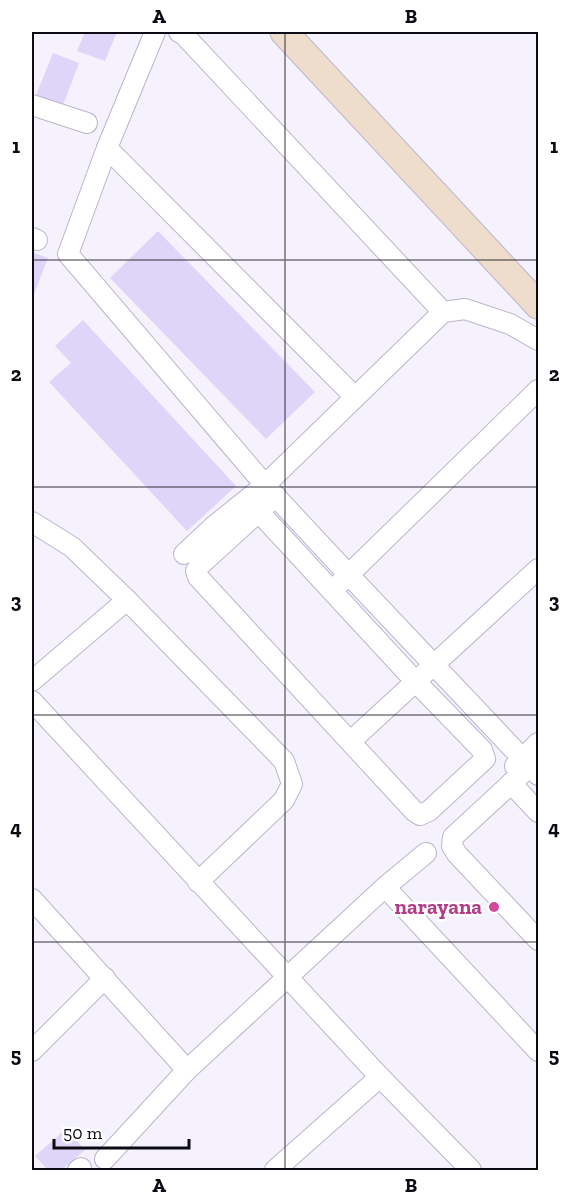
<svg xmlns="http://www.w3.org/2000/svg" width="570" height="1202" viewBox="0 0 570 1202" font-family="'Zilla Slab',serif">
  <rect width="100%" height="100%" fill="#f5f2fd"/>
  <g fill="#ded5f9">
    <polygon points="85,32 117,32 105,61 77,51"/>
    <polygon points="53,53 79,63 63,105 36,95"/>
    <polygon points="158,231 315,392 266,439 110,278"/>
    <polygon points="32,252 48,258 32,299"/>
    <polygon points="83,320 236,486 187,531 49,382 71,363 55,346"/>
    <polygon points="66,1129 85,1150 61,1170 48,1170 35,1156"/>
  </g>
  <g fill="none" stroke-linecap="round" stroke-linejoin="round">
    <g stroke="#bbb5cf" stroke-width="22">
      <g id="street">
        <polyline points="155,32 107,148 68,254 265,485 348,574 538,775"/>
        <polyline points="179,32 184,35 443,312"/>
        <polyline points="32,105 87,123"/>
        <polyline points="107,148 355,397"/>
        <polyline points="32,238 37,240"/>
        <polyline points="258,511 416,682 482,750 485,759 429,811 420,815 414,811 198,577 196,571 199,566 276,496"/>
        <polyline points="32,522 72,547 127,600 284,761 292,784 284,800 198,882"/>
        <polyline points="184,554 214,526 265,485 443,312 465,309 510,324 538,340"/>
        <polyline points="340,583 538,390"/>
        <polyline points="32,681 127,600"/>
        <polyline points="32,701 380,1077 471,1170"/>
        <polyline points="351,741 538,569"/>
        <polyline points="515,766 538,743"/>
        <polyline points="530,766 453,837 452,846 457,854 538,940"/>
        <polyline points="511,783 538,812"/>
        <polyline points="385,887 538,1051"/>
        <polyline points="32,899 187,1070"/>
        <polyline points="32,1051 105,978"/>
        <polyline points="105,1159 187,1070 385,887 426,853"/>
        <polyline points="78,1170 81,1168"/>
        <polyline points="275,1170 380,1077"/>
      </g>
    </g>
    <g stroke="#bbb5cf" stroke-width="29">
      <polyline id="secondary" points="284,32 538,305"/>
    </g>
    <use href="#street" stroke="#fff" stroke-width="20"/>
    <use href="#secondary" stroke="#efddcc" stroke-width="27"/>
  </g>
  <path fill="none" stroke="#0c0a12" stroke-width="1.5" stroke-opacity="0.55" d="M285 32V1170M32 260H538M32 487H538M32 715H538M32 942H538"/>
  <circle fill="#d1479c" stroke="#fff" stroke-width="2" cx="494" cy="907" r="6"/>
  <g text-anchor="middle" stroke-width="5" stroke-linejoin="round" paint-order="stroke">
    <g font-size="21" font-weight="bold" fill="#b23c85" stroke="#fff" text-anchor="end">
      <text x="482" y="914">narayana</text>
    </g>
  </g>
  <rect width="570" height="1202" fill="none" stroke="#ffffff" stroke-width="66"/>
  <path d="M54 1139v9h135v-9" fill="none" stroke="#0c0a12" stroke-width="3"/>
  <text x="63" y="1139" font-size="18" fill="#0c0a12" stroke="#ffffff" stroke-width="4.5" paint-order="stroke">50 m</text>
  <rect x="33" y="33" width="504" height="1136" fill="none" stroke="#0c0a12" stroke-width="2"/>
  <g font-size="20" text-anchor="middle" font-weight="bold" fill="#0c0a12">
    <text x="159" y="23">A</text>
    <text x="411" y="23">B</text>
    <text x="16" y="153">1</text>
    <text x="554" y="153">1</text>
    <text x="16" y="381">2</text>
    <text x="554" y="381">2</text>
    <text x="16" y="608">3</text>
    <text x="554" y="608">3</text>
    <text x="16" y="835">4</text>
    <text x="554" y="835">4</text>
    <text x="16" y="1062">5</text>
    <text x="554" y="1062">5</text>
    <text x="159" y="1192">A</text>
    <text x="411" y="1192">B</text>
  </g>
</svg>
